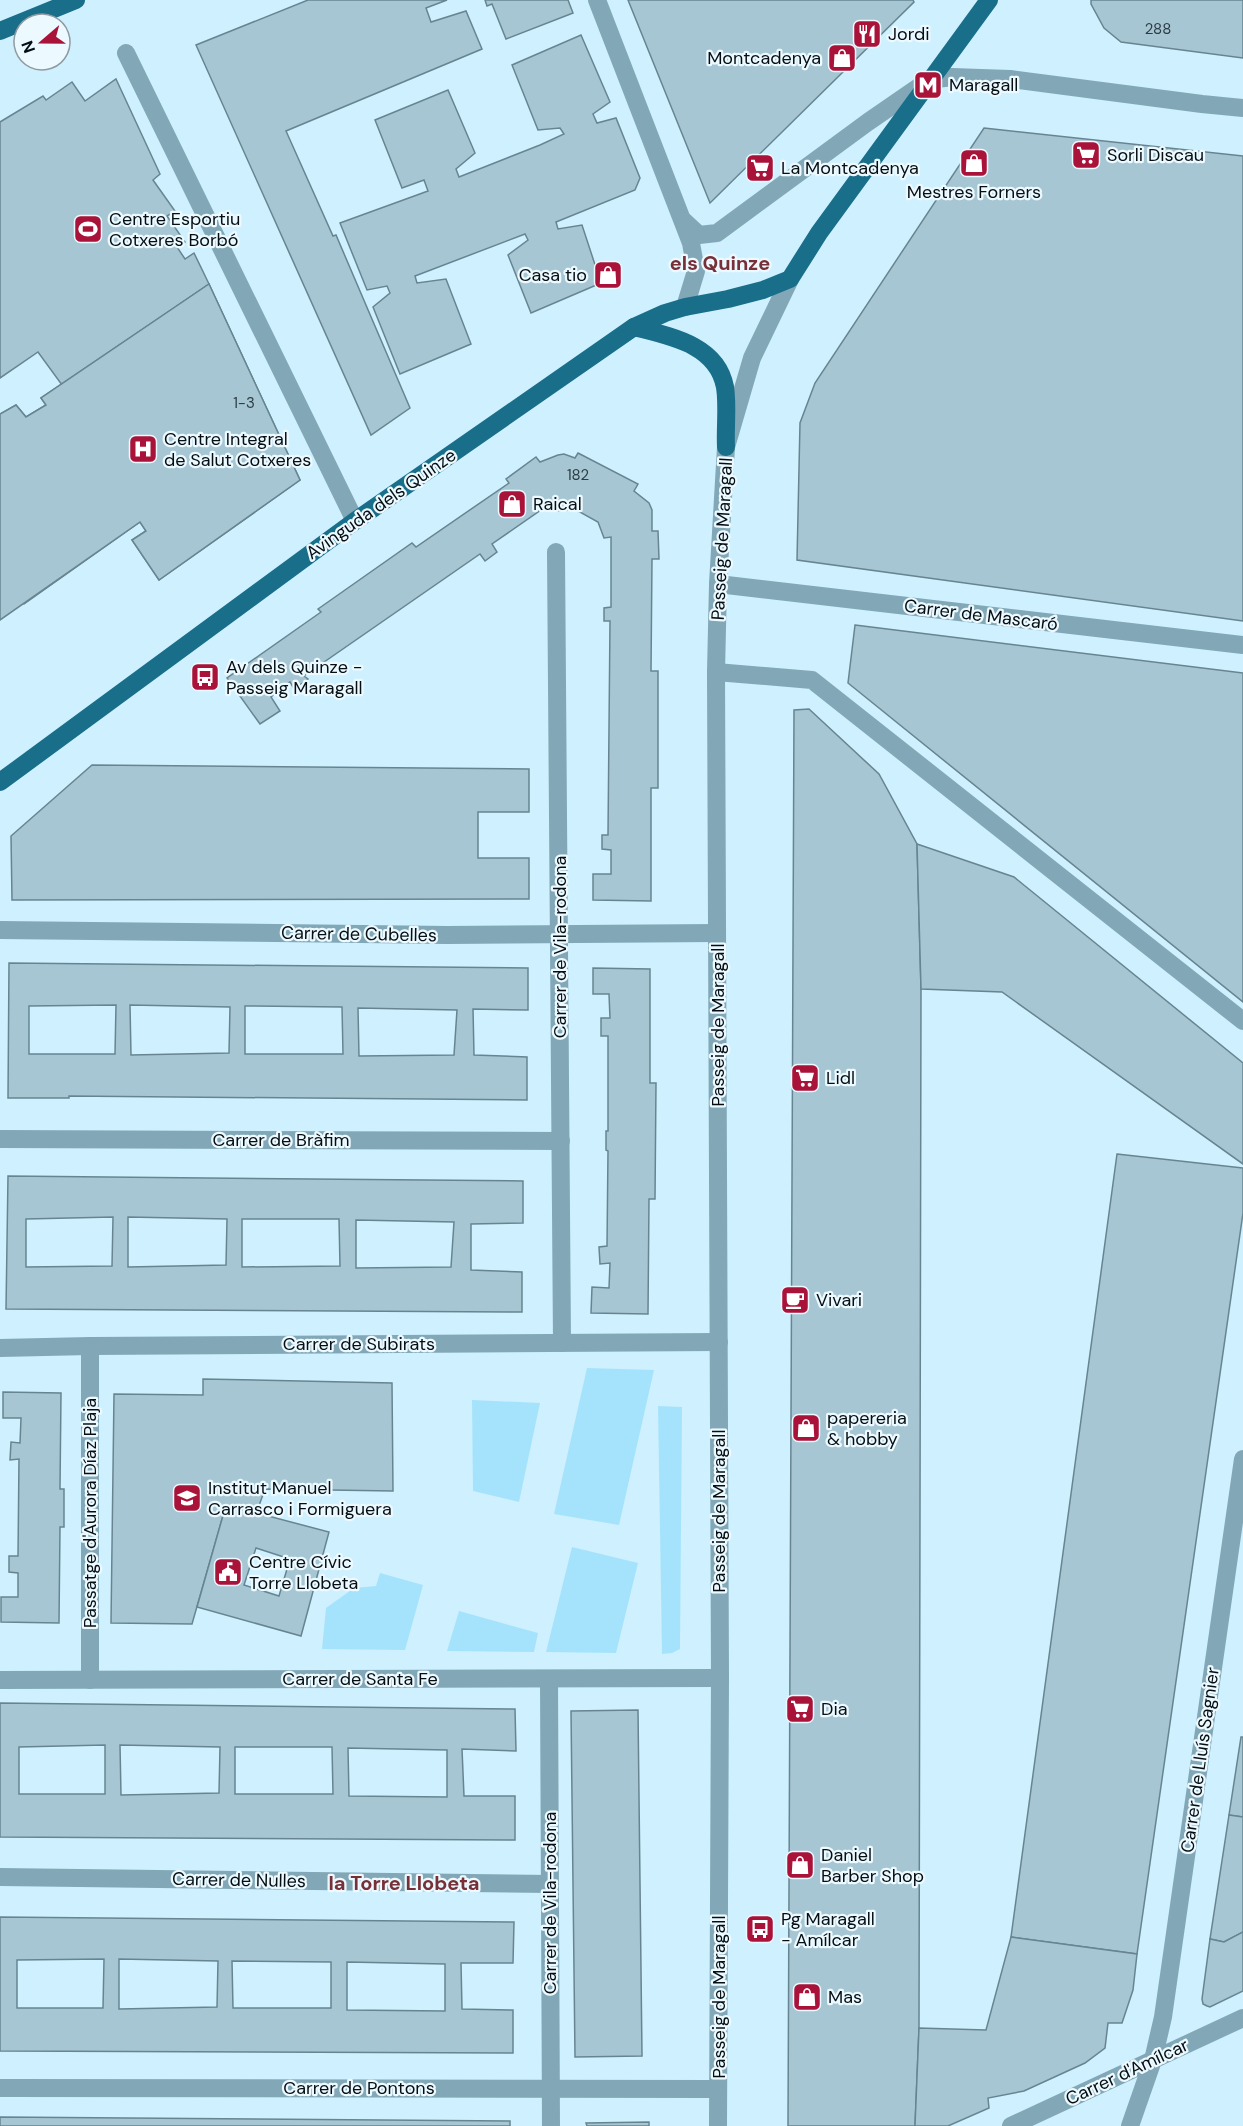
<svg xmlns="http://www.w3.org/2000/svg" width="1243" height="2126" viewBox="0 0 1243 2126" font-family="'DM Sans',sans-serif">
  <rect width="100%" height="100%" fill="#cff0fe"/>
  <g fill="#a5e3fd">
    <polygon points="587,1368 654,1370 619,1525 554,1514"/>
    <polygon points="472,1400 540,1403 519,1502 473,1491"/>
    <polygon points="658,1406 682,1407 680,1649 672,1653 662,1654"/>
    <polygon points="572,1547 638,1563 616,1653 546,1652"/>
    <polygon points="380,1573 423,1585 405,1650 322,1649 326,1608 354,1588 376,1586"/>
    <polygon points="459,1611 538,1633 534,1652 447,1651"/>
  </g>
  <g fill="#a7c6d4" stroke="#678591" stroke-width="1.5" fill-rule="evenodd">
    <polygon points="308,0 447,0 426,8 431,22 466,11 482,49 286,131 333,236 336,235 410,408 371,435 196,45"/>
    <polygon points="485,0 568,0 573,13 506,39 492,4 487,6"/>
    <polygon points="628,0 913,0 914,2 710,203"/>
    <polygon points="1091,0 1243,0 1243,58 1121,42 1104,28 1091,4"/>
    <polygon points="581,35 610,102 593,114 597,123 616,118 640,178 635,190 556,222 558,229 582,225 601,283 531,313 508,255 528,240 525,234 415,276 417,283 446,279 471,344 400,374 373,307 390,293 387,286 367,290 340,223 428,191 424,180 402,188 375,120 448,90 475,153 456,169 459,177 540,145 564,134 560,128 538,130 512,65"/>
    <polygon points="116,79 160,174 153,180 175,211 167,216 185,242 177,247 185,259 194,253 209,284 62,385 38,352 0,378 0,122 43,96 46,100 72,82 85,101"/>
    <polygon points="984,128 1243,156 1243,621 797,560 800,423 815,383"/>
    <polygon points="209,284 300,480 159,580 132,540 146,531 140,522 24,604 0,568 0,414 16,405 26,417 46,405 41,398"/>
    <polygon points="209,284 300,480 159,580 132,540 146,531 140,522 0,620 0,414 16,405 26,417 46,405 41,398"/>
    <polygon points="578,453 638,484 634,491 649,503 652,510 652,531 658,531 659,559 652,559 651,671 658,671 658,788 651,788 651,901 593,900 593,874 611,874 611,850 602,849 602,835 608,835 610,621 604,621 604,608 611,607 611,537 604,538 598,522 569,506 568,510 553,511 551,503 492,544 497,552 485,561 480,554 304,676 308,679 294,689 290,682 271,697 280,711 260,724 227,678 321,612 318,609 412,543 416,547 509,483 506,479 536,457 540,462 558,455 564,454 575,458"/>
    <polygon points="855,625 1243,673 1243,1002 848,683"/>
    <polygon points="809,709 879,774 917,844 921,989 919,2028 915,2126 788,2126 794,710"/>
    <polygon points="92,765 529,769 529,812 478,812 478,858 529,858 529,899 12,900 11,836"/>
    <polygon points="917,844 1014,877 1243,1063 1243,1164 1002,992 921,989"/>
    <path d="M9 963 528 968V1010L473 1009 474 1055 527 1057V1100L69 1096V1098H8ZM116 1005 115 1054H29V1006ZM130 1005 230 1007 229 1053 131 1055ZM245 1006 342 1007 343 1054H245ZM358 1008 457 1010 454 1055 359 1056Z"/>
    <polygon points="593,968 650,969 650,1083 656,1083 655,1199 649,1199 648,1314 591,1313 592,1287 609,1288 610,1263 600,1264 599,1247 607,1246 608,1151 606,1150 606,1131 608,1131 608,1036 601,1036 601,1018 610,1018 609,994 593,994"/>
    <polygon points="1117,1154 1243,1168 1243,1213 1137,1954 1011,1937"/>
    <path d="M8 1176 523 1181V1223L471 1224V1270L522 1272V1312L6 1309ZM113 1217 112 1266 26 1267V1219ZM128 1217 227 1219 226 1265 128 1267ZM242 1219H339L340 1266 242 1267ZM356 1220 454 1222 451 1267 356 1268Z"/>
    <polygon points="203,1379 392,1383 393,1491 265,1489 256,1514 226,1505 192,1624 111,1623 114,1394 203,1395"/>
    <polygon points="3,1392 61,1393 60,1489 64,1489 64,1527 60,1527 59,1623 1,1622 1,1597 18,1597 18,1573 9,1572 9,1556 18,1556 19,1459 10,1460 11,1442 20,1443 21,1418 3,1418"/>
    <path d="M226 1505 329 1532 301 1636 197 1607ZM256 1548 290 1559 279 1596 244 1585Z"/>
    <path d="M0 1703 515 1709 516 1751 462 1749 464 1796H515V1840L0 1837ZM105 1745V1794H19V1747ZM120 1745 220 1747 219 1793 121 1795ZM235 1747H332L333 1794H235ZM348 1748 447 1750V1797L349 1796Z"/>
    <polygon points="638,1710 642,2056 575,2057 571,1711"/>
    <polygon points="1241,1737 1243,1737 1243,1817 1229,1815"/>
    <polygon points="1229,1815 1243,1817 1243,1932 1224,1942 1210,1939"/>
    <path d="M0 1917 514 1922 513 1963H461L462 2009 513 2010V2053L0 2051ZM104 1959 103 2008H17V1960ZM119 1959 218 1961 217 2007 119 2009ZM232 1961 331 1962V2008H233ZM347 1962 445 1964V2011L347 2010Z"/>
    <polygon points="1243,1932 1243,1991 1210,2007 1207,2006 1203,2004 1202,1999 1210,1939 1224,1942"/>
    <polygon points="1011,1937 1137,1954 1133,1990 1122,2023 1108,2023 1105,2048 1085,2063 1024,2091 988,2098 989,2108 948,2126 915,2126 919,2028 986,2030"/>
    <polygon points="0,2117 510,2121 510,2126 0,2126"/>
    <polygon points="649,2122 649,2126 587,2126 586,2123"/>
  </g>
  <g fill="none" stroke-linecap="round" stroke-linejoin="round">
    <g stroke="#82a7b6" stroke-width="18">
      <polyline points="597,0 691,243 696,271 685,307"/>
      <polyline points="126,53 355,521"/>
      <polyline points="684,221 699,235 717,233 868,122 929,80 952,77 1010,79 1202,104 1243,108"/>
      <polyline points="556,552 562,1343"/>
      <polyline points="718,584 1243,645"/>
      <polyline points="716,672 812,680 1243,1021"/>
      <polyline points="0,930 447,935 717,933"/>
      <polyline points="0,1139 561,1141"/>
      <polyline points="0,1348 90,1346 719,1342"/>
      <polyline points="549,1679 551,2126"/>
      <polyline points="0,1680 720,1678"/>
      <polyline points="90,1680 90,1346"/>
      <polyline points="0,1877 550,1884"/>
      <polyline points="0,2088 718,2089"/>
      <polyline points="718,2126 720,1678 716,672 718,584 726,447 752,358 790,279"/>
      <polyline points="1011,2126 1243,2018"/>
      <polyline points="1130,2126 1153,2060 1163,2017 1243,1459"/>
    </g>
    <g stroke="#196e8a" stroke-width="18">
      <polyline points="0,31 76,0"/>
      <path d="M634 327C669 336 717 344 725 387 728 406 725 428 726 447"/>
      <polyline points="0,782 355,521 634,327 665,313 685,307 728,299 763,290 790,279 819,233 989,0"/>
    </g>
  </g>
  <defs>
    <g id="restaurant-square" transform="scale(1.5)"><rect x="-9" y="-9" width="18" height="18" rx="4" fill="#aa1339" stroke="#ecf9ff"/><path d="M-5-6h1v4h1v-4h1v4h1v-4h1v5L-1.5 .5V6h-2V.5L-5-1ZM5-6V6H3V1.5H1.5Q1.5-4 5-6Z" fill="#fff"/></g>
    <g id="shop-square" transform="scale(1.5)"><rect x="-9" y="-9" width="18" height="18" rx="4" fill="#aa1339" stroke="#ecf9ff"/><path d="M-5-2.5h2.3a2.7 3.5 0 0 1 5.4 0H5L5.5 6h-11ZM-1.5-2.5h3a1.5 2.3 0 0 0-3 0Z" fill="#fff"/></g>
    <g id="metro-square" transform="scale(1.5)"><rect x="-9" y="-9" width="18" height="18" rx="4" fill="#aa1339" stroke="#ecf9ff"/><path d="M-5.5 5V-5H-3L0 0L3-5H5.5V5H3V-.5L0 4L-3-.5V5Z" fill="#fff"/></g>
    <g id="supermarket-square" transform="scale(1.5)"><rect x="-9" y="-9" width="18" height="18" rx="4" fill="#aa1339" stroke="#ecf9ff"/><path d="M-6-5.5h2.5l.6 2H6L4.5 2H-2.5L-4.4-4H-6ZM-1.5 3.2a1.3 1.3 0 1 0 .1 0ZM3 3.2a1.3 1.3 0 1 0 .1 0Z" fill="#fff"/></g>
    <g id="stadium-square" transform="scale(1.5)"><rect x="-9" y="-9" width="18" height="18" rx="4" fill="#aa1339" stroke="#ecf9ff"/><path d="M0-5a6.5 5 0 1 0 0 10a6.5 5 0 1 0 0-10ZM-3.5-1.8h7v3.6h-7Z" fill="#fff"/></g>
    <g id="hospital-square" transform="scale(1.5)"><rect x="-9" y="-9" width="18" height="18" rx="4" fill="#aa1339" stroke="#ecf9ff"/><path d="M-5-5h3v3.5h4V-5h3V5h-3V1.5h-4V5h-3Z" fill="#fff"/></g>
    <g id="bus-square" transform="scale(1.5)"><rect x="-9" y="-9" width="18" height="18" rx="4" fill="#aa1339" stroke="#ecf9ff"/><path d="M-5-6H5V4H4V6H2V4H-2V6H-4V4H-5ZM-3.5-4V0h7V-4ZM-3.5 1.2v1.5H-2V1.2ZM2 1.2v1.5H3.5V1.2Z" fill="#fff"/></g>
    <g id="cafe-square" transform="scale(1.5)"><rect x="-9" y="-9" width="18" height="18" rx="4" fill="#aa1339" stroke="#ecf9ff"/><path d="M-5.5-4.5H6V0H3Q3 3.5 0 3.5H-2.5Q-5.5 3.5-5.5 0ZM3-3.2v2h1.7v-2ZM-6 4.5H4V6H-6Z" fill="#fff"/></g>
    <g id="school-square" transform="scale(1.5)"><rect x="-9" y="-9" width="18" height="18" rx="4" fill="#aa1339" stroke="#ecf9ff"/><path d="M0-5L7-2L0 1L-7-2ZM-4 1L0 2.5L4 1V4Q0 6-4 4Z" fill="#fff"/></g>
    <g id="civic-square" transform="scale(1.5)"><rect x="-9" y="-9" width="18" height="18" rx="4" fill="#aa1339" stroke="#ecf9ff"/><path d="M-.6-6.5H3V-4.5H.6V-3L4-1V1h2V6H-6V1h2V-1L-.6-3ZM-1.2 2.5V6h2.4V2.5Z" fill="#fff"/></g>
  </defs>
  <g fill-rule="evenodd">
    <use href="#restaurant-square" x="867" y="34"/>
    <use href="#shop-square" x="842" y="58"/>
    <use href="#metro-square" x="928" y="85"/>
    <use href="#supermarket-square" x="1086" y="155"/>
    <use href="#shop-square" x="974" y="163"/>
    <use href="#supermarket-square" x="760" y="168"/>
    <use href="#stadium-square" x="88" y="229"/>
    <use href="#shop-square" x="608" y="275"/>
    <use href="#hospital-square" x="143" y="449"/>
    <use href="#shop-square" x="512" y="504"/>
    <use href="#bus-square" x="205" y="677"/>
    <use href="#supermarket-square" x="805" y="1078"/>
    <use href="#cafe-square" x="795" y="1300"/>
    <use href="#shop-square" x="806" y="1428"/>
    <use href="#school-square" x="187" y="1498"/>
    <use href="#civic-square" x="228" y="1572"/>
    <use href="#supermarket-square" x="800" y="1709"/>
    <use href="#shop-square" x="800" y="1865"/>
    <use href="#bus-square" x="760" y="1929"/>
    <use href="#shop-square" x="807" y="1997"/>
  </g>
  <g text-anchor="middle" stroke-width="4.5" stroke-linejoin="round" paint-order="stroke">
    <g font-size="15" fill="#2d3c43">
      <text x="1158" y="34">288</text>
      <text x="244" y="408">1-3</text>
      <text x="578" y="480">182</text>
    </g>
    <g font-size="18" fill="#040e13" stroke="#ecf9ff" text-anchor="start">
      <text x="888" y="40">Jordi</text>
      <text x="821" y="64" text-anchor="end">Montcadenya</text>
      <text x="949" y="91">Maragall</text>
      <text x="1107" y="161">Sorli Discau</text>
      <text x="781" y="174">La Montcadenya</text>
      <text x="974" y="198" text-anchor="middle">Mestres Forners</text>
      <text x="109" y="225">Centre Esportiu<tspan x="109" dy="21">Cotxeres Borbó</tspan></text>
      <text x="587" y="281" text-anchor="end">Casa tio</text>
      <text x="164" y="445">Centre Integral<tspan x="164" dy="21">de Salut Cotxeres</tspan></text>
      <text x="533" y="510">Raical</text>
      <text x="226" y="673">Av dels Quinze -<tspan x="226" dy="21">Passeig Maragall</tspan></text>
      <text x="826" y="1084">Lidl</text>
      <text x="816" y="1306">Vivari</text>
      <text x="827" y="1424">papereria<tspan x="827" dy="21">&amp; hobby</tspan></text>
      <text x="208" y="1494">Institut Manuel<tspan x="208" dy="21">Carrasco i Formiguera</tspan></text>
      <text x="249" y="1568">Centre Cívic<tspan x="249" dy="21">Torre Llobeta</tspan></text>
      <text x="821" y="1715">Dia</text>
      <text x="821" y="1861">Daniel<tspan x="821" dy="21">Barber Shop</tspan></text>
      <text x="781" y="1925">Pg Maragall<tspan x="781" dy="21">- Amílcar</tspan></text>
      <text x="828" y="2003">Mas</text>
    </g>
    <g font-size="18" fill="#040e13" stroke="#ecf9ff">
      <text transform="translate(381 504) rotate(-35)" y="6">Avinguda dels Quinze</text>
      <text transform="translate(722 539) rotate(-87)" y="6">Passeig de Maragall</text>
      <text transform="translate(981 615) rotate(7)" y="6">Carrer de Mascaró</text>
      <text transform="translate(359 934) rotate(1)" y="6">Carrer de Cubelles</text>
      <text transform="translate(560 947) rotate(-90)" y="6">Carrer de Vila-rodona</text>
      <text transform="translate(718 1025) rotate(-90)" y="6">Passeig de Maragall</text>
      <text x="281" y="1146">Carrer de Bràfim</text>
      <text x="359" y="1350">Carrer de Subirats</text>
      <text transform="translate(719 1511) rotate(-90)" y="6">Passeig de Maragall</text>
      <text transform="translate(90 1513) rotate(-90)" y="6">Passatge d'Aurora Díaz Plaja</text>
      <text x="360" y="1685">Carrer de Santa Fe</text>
      <text transform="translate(1200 1760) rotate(-82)" y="6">Carrer de Lluís Sagnier</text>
      <text transform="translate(239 1880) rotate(1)" y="6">Carrer de Nulles</text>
      <text transform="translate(550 1903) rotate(-90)" y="6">Carrer de Vila-rodona</text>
      <text transform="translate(719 1997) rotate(-90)" y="6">Passeig de Maragall</text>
      <text transform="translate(1127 2072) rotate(-25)" y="6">Carrer d'Amílcar</text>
      <text x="359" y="2094">Carrer de Pontons</text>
    </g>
    <g font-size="20" font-weight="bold" fill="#773038" stroke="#ecf9ff">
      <text x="720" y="270">els Quinze</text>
      <text x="404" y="1890">la Torre Llobeta</text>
    </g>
  </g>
  <g transform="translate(42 42) rotate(250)"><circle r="28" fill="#ecf9ff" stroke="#8f9ba1" stroke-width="1.5"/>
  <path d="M0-4.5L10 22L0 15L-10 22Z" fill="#aa1339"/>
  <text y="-9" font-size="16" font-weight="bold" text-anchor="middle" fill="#040e13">N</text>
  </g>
</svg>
